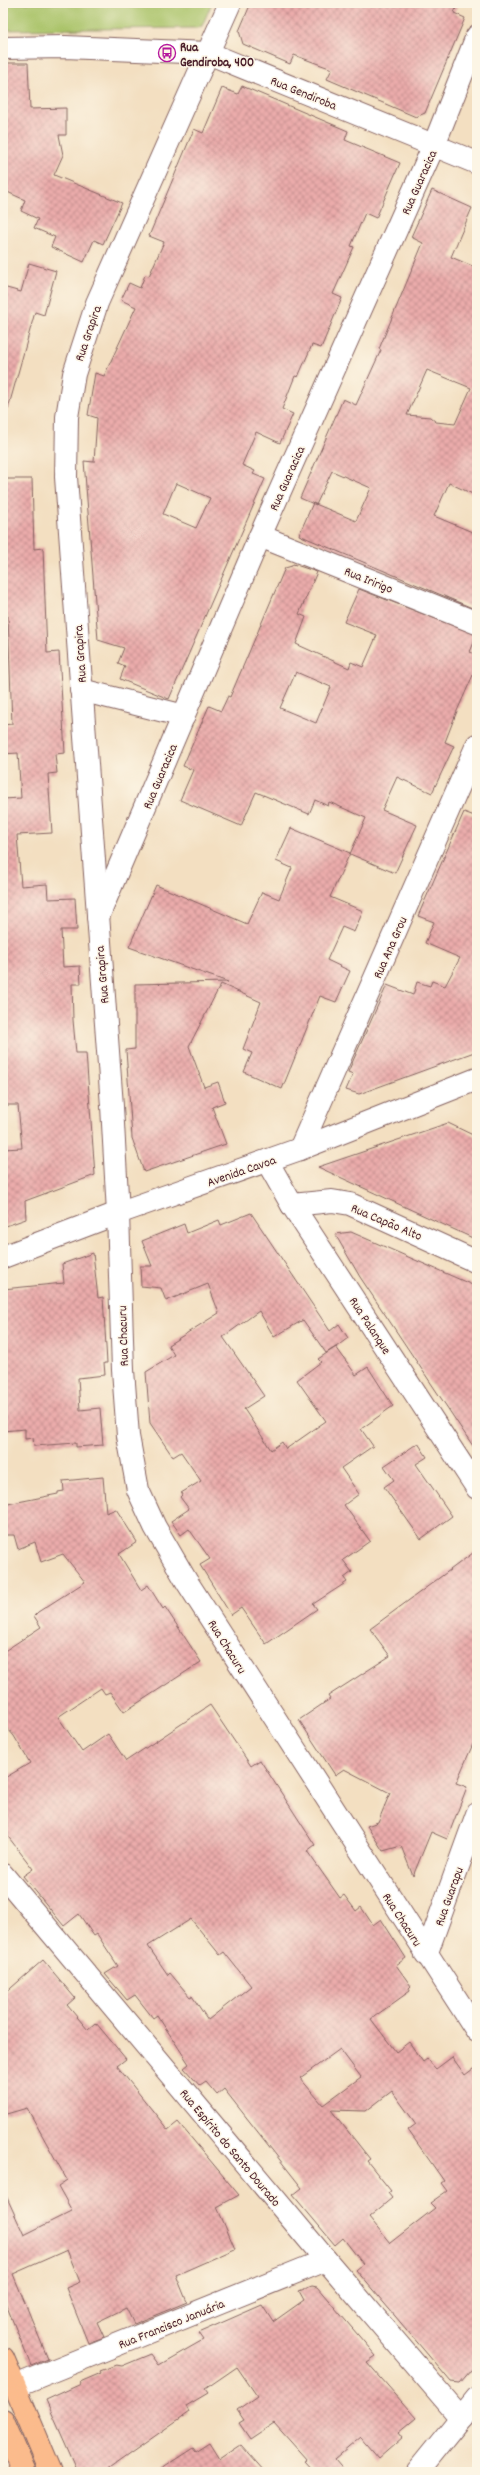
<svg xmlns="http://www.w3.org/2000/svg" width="480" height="2475" viewBox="0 0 480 2475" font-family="Dekko,sans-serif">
  <defs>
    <pattern id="building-cross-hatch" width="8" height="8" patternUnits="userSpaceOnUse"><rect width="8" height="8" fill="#ebacab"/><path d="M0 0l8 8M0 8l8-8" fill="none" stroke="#c08b8b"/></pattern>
  </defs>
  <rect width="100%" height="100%" fill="#fcf5e5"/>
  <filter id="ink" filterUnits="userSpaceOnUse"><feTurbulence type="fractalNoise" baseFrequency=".025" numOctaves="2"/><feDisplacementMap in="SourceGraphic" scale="8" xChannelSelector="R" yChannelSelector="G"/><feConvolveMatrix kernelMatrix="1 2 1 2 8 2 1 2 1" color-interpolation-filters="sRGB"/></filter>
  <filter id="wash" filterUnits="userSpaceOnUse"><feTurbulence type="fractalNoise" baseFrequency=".012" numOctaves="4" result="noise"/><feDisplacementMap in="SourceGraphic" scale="16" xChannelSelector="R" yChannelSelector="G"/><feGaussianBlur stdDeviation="0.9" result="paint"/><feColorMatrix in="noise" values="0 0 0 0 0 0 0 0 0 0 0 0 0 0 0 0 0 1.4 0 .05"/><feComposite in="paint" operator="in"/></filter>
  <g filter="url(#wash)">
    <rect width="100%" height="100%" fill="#f3dfc1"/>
    <polygon fill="#a9c368" stroke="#7a714a" points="3,3 212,3 202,26 197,28 3,30"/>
    <g id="blocks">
      <g fill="url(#building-cross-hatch)" fill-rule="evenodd">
        <polygon points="251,3 458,3 454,13 465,18 425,113 416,117 327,79 332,69 294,55 290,64 243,44 239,31"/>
        <polygon points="3,63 28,63 30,109 66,108 66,135 59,135 63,155 54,175 122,203 103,244 94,240 84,262 51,247 55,237 34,228 38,219 21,211 25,200 3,190"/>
        <path d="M242 86 348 131 345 140 400 163 376 218 365 213 351 246 354 247 333 294 342 298 321 348 312 345 298 377 295 376 282 409 293 414 280 443 256 432 242 465 255 471 253 474 265 479 169 699 120 679 125 666 118 663 124 648 98 640 84 461 94 462 97 418 88 415 95 373 104 376 136 307 121 300 129 283 140 288 145 275 149 276 164 242 149 236 194 129 203 133 222 88 238 94ZM176 483 210 498 196 528 163 514Z"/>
        <path d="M432 190 472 208 451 257 477 268V496L449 483 434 516 477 534V610L299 535 313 503 356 521 371 488 332 471 316 505 300 498 343 399 356 405 381 350 379 349 423 243 411 237ZM427 370 471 388 455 424 436 422 430 417 407 415Z"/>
        <polygon points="29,263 56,271 44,315 35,312 8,409 3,409 3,287 21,292"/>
        <polygon points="3,479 32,479 34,549 43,548 47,653 59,652 65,753 55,754 57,773 48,774 52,833 17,835 21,886 47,884 48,899 75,898 77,930 61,930 63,967 80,966 81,984 72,984 73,1020 76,1053 86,1053 95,1175 25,1201 26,1219 3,1227 3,1149 22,1148 18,1105 3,1105 3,799 21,798 18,753 3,754 3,725 12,724 8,616 3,616"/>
        <path d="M293 564 317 572 299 614 306 617 296 644 349 668 351 662 363 667 377 635 344 622 359 589 477 635 470 652 477 655V677L473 675 457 711 445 742 454 746 432 793 397 777 382 810 417 825 395 873 350 854 366 818 329 802 328 806 315 800 309 814 256 792 241 826 180 800 193 770 183 766 209 706 221 711 228 696 230 697 285 568 292 566ZM296 672 331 687 316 723 280 708Z"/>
        <polygon points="464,812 477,817 477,1051 359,1094 346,1090 353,1074 348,1072 387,985 413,995 417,982 430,986 432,981 445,986 460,958 425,943 434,922 418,916"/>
        <polygon points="291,828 350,853 330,897 363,911 354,932 342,927 327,960 350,971 336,1002 320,996 282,1089 244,1072 252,1053 243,1049 261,1002 221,984 189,1046 204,1087 218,1082 225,1102 212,1107 226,1144 144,1172 132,1138 126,1050 135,1049 135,984 228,982 129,947 156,885 247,924 262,892 279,899 292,868 276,861"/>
        <polygon points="448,1123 477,1137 477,1240 318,1167"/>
        <path d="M251 1213 330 1331 339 1324 348 1338 336 1347 356 1375 368 1367 393 1406 361 1429 373 1446 341 1468 359 1494 344 1505 370 1541 343 1560 352 1572 344 1578 347 1582 313 1604 317 1609 266 1644 241 1608 231 1615 200 1565 210 1559 189 1529 181 1535 171 1521 189 1509 180 1497 182 1495 181 1493 201 1481 181 1452 173 1457 150 1423 146 1372 174 1355 168 1345 219 1313 208 1284 166 1301 161 1288 141 1286 140 1266H152L142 1241 184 1224 187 1233 219 1220 221 1225ZM259 1311 274 1337 303 1320 326 1353 336 1347 318 1359 321 1362 297 1380 326 1421 286 1449 282 1442 271 1450 244 1409 264 1396 223 1337Z"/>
        <polygon points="351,1232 477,1287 477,1452 360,1277 335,1234"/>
        <polygon points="93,1253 98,1298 103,1297 107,1363 104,1363 105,1375 78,1378 80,1410 100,1408 103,1445 76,1447 76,1443 34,1446 33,1438 25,1439 25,1429 3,1431 3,1289 64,1283 62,1264"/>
        <polygon points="418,1443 427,1457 416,1464 452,1516 421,1539 384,1487 394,1480 384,1466"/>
        <path d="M103 1477 106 1513 116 1509 137 1542 119 1554 141 1590 148 1585 163 1609 165 1607 201 1662 124 1712 110 1692 105 1694 101 1688 58 1717 82 1752 108 1734 126 1761 210 1705 251 1766 260 1760 315 1845 307 1851 340 1898 344 1895 356 1911 361 1907 373 1925 381 1919 406 1958 396 1965 411 1986 409 1988 410 1991 371 2019 396 2052 409 2042 423 2062 427 2059 436 2069 452 2057 465 2075 477 2066V2363L460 2383 451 2382 356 2270 363 2264 343 2238 335 2245 293 2195 302 2188 224 2089 217 2095 206 2082 200 2086 184 2068 189 2064 157 2015 153 2018 135 1995 127 2000 105 1974 118 1966 97 1934 94 1936 79 1914 64 1926 23 1876 33 1869 3 1830V1779L30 1763 14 1736 3 1723V1652L41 1627 34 1616 38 1612 85 1582 63 1554 41 1562 35 1542 18 1549 14 1535H3V1505L58 1494V1492L64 1491 63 1481ZM191 1919 220 1955 224 1952 251 1986 208 2020 192 1996 190 1997 170 1973 168 1975 148 1946ZM340 2049 361 2077 323 2105 300 2078ZM392 2091 416 2124 408 2130 444 2181 441 2183 447 2191 430 2203 435 2208 390 2243 369 2217 392 2198 388 2193 391 2191 367 2161 370 2159 331 2110 366 2111Z"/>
        <polygon points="477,1550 477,1745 473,1744 456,1783 467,1787 447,1839 431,1832 413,1876 401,1846 383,1851 367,1826 378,1822 390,1793 344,1769 335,1775 299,1720 330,1699 328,1696 390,1656 370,1629"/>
        <polygon points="43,1960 75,1998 67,2005 88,2030 96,2023 126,2059 117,2066 168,2130 178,2122 239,2195 217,2207 235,2249 176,2275 187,2302 134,2324 126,2308 97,2322 104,2337 88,2343 66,2288 80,2282 67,2250 13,2274 48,2359 31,2366 3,2297 3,2189 24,2235 72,2211 58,2186 67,2180 27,2108 3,2115 3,1995"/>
        <polygon points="312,2286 317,2287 376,2356 367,2362 416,2418 399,2432 403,2437 379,2458 361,2437 335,2459 346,2472 315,2472 305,2461 307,2460 274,2423 250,2439 239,2423 244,2420 237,2410 257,2396 237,2367 205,2389 208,2393 186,2406 189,2412 104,2472 78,2472 46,2400 81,2384 80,2382 101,2373 100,2371 116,2365 122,2366 151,2354 159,2365 203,2340 198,2333 262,2305 273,2322 304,2300 299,2291"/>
        <polygon points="210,2443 220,2459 241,2445 265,2472 156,2472 193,2448 196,2452"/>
      </g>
    </g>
  </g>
  <g filter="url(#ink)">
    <use href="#blocks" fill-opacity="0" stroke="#856260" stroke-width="1"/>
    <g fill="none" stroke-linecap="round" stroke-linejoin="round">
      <g stroke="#856260" stroke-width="24">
        <g id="minor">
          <polyline points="230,3 97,303 74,374 67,417 66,477 112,1106 118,1213 123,1370 128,1436 138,1490 155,1527 187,1582 477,2031"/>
          <polyline points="3,48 65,47 208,53 477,163"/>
          <polyline points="260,536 477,623"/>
          <polyline points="81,690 184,716"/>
          <polyline points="98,917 260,536 434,145 477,36"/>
          <polyline points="300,1149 477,745"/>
          <polyline points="267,1161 292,1205 477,1488"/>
          <polyline points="292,1205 332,1201 350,1204 477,1262"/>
          <polyline points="3,1257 118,1213 300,1149 477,1079"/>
          <polyline points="3,1875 326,2260 461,2418"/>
          <polyline points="426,1955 477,1814"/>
          <polyline points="15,2386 326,2260"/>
          <polyline points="417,2472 477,2398"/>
        </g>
      </g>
      <g stroke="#856260" stroke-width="24">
        <g id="major">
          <polyline points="3,2358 51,2472"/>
          <polyline points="3,2421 25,2472"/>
        </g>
      </g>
      <use href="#minor" stroke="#fff" stroke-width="22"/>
      <use href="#major" stroke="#fbbb8c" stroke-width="22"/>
    </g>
  </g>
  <defs>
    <g id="bus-ring" transform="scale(0.9)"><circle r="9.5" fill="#fcf5e5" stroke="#b5179e" stroke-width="1.5"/><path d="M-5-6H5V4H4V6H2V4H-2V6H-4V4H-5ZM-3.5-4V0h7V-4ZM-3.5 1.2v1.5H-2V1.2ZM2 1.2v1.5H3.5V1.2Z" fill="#b5179e"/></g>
  </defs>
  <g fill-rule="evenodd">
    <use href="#bus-ring" x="167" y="53"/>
  </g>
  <g text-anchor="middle" stroke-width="3" stroke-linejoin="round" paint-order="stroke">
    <g font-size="13" font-weight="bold" fill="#4a1f2b" stroke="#fcf5e5" text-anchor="start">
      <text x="180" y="51">Rua<tspan x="180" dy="15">Gendiroba, 400</tspan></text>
    </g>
    <g font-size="13" fill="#4a1f2b" stroke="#fcf5e5">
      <text transform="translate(304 92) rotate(22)" y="5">Rua Gendiroba</text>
      <text transform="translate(418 182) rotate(-66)" y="5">Rua Guaracica</text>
      <text transform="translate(87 333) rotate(-71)" y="5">Rua Grapira</text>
      <text transform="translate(286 478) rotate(-66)" y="5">Rua Guaracica</text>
      <text transform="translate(369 579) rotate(22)" y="5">Rua Iririgo</text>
      <text transform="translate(79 654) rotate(-94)" y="5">Rua Grapira</text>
      <text transform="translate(159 776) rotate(-67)" y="5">Rua Guaracica</text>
      <text transform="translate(389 947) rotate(-66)" y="5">Rua Ana Grou</text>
      <text transform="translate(101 975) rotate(-95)" y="5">Rua Grapira</text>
      <text transform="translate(241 1170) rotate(-19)" y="5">Avenida Cavoa</text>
      <text transform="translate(387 1221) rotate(23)" y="5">Rua Capão Alto</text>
      <text transform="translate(371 1325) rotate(57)" y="5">Rua Palanque</text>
      <text transform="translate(122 1336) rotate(-92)" y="5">Rua Chacuru</text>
      <text transform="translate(228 1646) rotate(58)" y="5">Rua Chacuru</text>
      <text transform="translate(448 1896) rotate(-70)" y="5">Rua Guarapu</text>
      <text transform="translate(403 1919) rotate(57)" y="5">Rua Chacuru</text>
      <text transform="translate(231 2147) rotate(50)" y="5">Rua Espírito do Santo Dourado</text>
      <text transform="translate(171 2323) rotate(-22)" y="5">Rua Francisco Januária</text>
    </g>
  </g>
  <rect width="480" height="2475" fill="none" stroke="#fcf5e5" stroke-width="16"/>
</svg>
